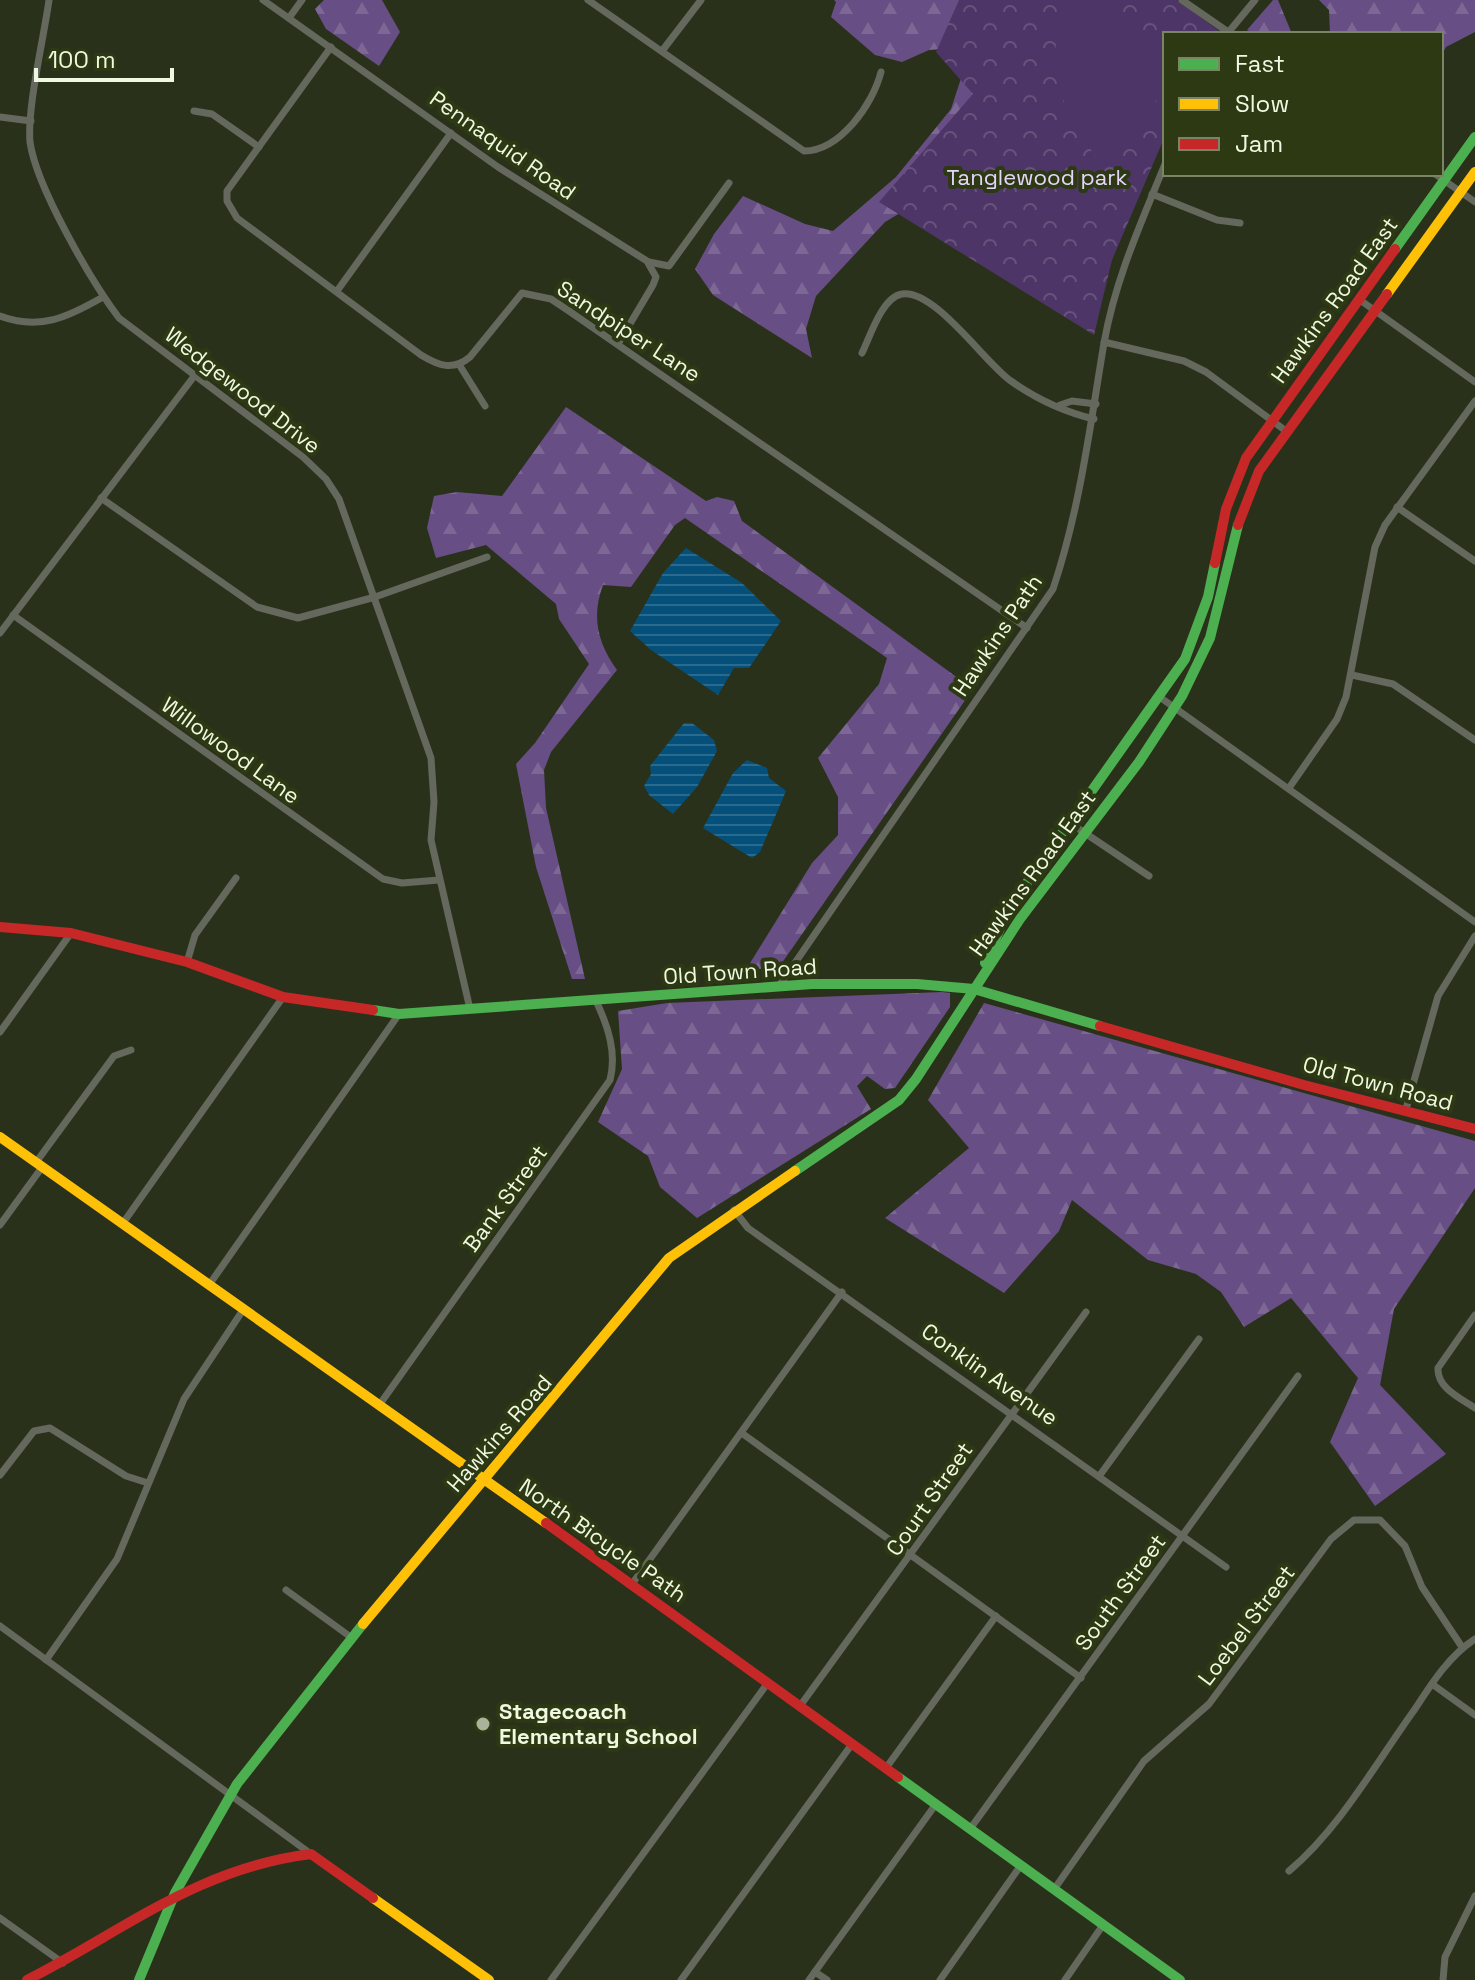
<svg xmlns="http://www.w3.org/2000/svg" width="1475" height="1980" viewBox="0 0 1475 1980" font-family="'Space Grotesk',sans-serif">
  <defs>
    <pattern id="forest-firs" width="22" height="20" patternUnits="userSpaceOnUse" patternTransform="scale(2)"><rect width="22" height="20" fill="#674e84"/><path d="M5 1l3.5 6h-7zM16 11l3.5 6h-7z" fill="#7d6895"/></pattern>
    <pattern id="park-crowns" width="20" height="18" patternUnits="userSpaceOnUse" patternTransform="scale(2)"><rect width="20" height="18" fill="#4d3567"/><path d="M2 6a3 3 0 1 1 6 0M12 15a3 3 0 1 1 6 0" fill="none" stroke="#67537c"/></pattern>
    <pattern id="water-rules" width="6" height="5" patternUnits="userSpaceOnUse" patternTransform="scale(2)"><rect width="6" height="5" fill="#04507b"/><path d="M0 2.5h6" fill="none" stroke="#296a8d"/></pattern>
  </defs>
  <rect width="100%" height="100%" fill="#2a311b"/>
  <g fill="url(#forest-firs)">
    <polygon points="324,0 382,0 400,32 379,66 326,29 315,9"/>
    <polygon points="834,0 966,0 942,49 929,50 902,62 875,55 831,17 836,2"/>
    <polygon points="1273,0 1278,0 1292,34 1255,34 1247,30"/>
    <polygon points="1319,0 1475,0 1475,32 1446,47 1441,56 1441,34 1330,34 1329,10"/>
    <polygon points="1003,55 915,204 885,222 816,296 806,329 812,358 713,295 695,269 714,234 743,196 805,224 833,231 896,177 951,109 965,66"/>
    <path d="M566 407 706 501 717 497 734 501 742 521 973 689 777 970 747 968 812 863 838 835V797L818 758 879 684 887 658 685 518 675 525 631 587 603 585C591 617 598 644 617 670L551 752 544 770 546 808 585 979H572L536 867 516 764 535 743 589 664 559 619 556 604 486 545 436 558 427 528 434 496 457 492 502 496Z"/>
    <polygon points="942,992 950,993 950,1007 895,1088 885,1089 867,1076 857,1086 871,1109 697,1218 660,1187 648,1156 598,1122 622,1069 618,1011 667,1003"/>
    <polygon points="984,1003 1475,1141 1475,1188 1394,1309 1380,1385 1446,1454 1375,1506 1330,1442 1358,1378 1291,1298 1244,1327 1221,1292 1196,1274 1148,1260 1072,1200 1059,1231 1004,1293 885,1218 969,1148 928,1100"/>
  </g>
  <polygon fill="url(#park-crowns)" points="959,0 1177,0 1219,31 1217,34 1165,34 1165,136 1112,260 1094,335 879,202 973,94 936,52"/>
  <path fill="#4d3567" d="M1087 0H1094L1165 54V90L1105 166C1067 129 1024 35 1087 0Z"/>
  <g fill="url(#water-rules)">
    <polygon points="686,548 742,583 781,621 749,668 734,668 718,695 651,650 630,631 663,573"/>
    <polygon points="684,723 692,723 714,740 717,751 697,787 673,814 649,795 644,786 651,774 650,766"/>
    <polygon points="747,760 767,768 769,778 786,791 760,852 752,858 703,828 733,773"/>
  </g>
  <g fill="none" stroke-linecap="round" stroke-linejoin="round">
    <g stroke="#65685d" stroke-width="7">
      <path d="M49 0C44 37 27 107 30 142 36 186 91 281 119 318L303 457 326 479 339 499 431 758 434 802 431 840 470 1009"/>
      <polyline points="263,0 498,167 647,261 656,277 653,285 618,344"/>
      <path d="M588 0 804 151C840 151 873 104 881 72"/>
      <polyline points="1182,0 1231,34"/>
      <polyline points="289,18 302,0"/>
      <polyline points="1227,34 1255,0"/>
      <path d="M331 47 227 191V201L237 218 421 355C439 366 453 371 470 357L522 293 551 299 569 311 1027 628"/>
      <polyline points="662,51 701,0"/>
      <polyline points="194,111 212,114 259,147"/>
      <polyline points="0,117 31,121"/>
      <polyline points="1435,174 1475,202"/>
      <polyline points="1152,194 1217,220 1240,223"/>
      <polyline points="649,262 669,266 729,183"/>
      <polyline points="337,291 451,133"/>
      <polyline points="1360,300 1475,382"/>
      <path d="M0 316C40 331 68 317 103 297"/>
      <polyline points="1104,342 1184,361 1206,372 1286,431"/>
      <path d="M862 353C870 337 882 297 902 294 935 289 985 363 1011 381 1035 398 1065 412 1094 419"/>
      <polyline points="460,366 485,406"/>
      <polyline points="1060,405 1072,401 1096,404"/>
      <polyline points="101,498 257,607 298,618 375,597 487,557"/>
      <polyline points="1397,507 1475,561"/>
      <polyline points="13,615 383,879 402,883 439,880"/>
      <polyline points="0,633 195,375"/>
      <polyline points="1352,675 1393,684 1475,740"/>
      <polyline points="1161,698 1475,922"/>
      <polyline points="1289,788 1337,719 1346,697 1375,547 1385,525 1475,401"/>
      <polyline points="1070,823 1149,876"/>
      <polyline points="187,962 195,935 236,878"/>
      <path d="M779 986 1053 589C1080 509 1090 426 1104 343 1115 280 1141 223 1165 164"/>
      <polyline points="0,1032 71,933"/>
      <polyline points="1406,1109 1438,996 1475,936"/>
      <polyline points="37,1161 114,1056 131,1050"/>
      <polyline points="734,1210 748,1228 1226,1567"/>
      <polyline points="123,1223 283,997"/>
      <polyline points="0,1225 43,1166"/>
      <polyline points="209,1285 399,1014"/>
      <path d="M1475 1315 1438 1368C1437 1388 1460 1398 1475 1408"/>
      <path d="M380 1404 610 1080C617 1053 608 1026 596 1001"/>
      <polyline points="743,1434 1081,1678"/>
      <polyline points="0,1475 34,1431 50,1428 126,1476 148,1483"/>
      <polyline points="1100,1475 1199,1339"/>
      <polyline points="632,1584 842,1292"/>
      <polyline points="286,1590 352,1638"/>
      <polyline points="0,1626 311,1854"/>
      <polyline points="46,1660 117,1559 184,1399 243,1310"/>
      <polyline points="1432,1684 1475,1715"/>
      <polyline points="800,1706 1086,1312"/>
      <polyline points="886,1768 996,1616"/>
      <polyline points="970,1829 1298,1376"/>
      <path d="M1289 1871C1340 1828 1376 1763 1415 1709 1432 1683 1449 1656 1475 1639"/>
      <polyline points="1055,1888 1144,1761 1209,1704 1331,1539 1354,1520 1380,1520 1405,1546 1422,1587 1462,1647"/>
      <polyline points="0,1918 63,1963"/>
      <polyline points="815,1972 827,1980"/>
      <polyline points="551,1980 767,1684"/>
      <polyline points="681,1980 852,1744"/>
      <polyline points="809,1980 936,1804"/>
      <polyline points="940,1980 1021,1865"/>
      <polyline points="1065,1980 1103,1925"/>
      <polyline points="1443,1980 1445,1957 1475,1896"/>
    </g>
    <g stroke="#4caf50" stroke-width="10">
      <polyline points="1395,249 1475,137"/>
      <polyline points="985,963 1009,908 1185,659 1208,597 1215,563"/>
      <polyline points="373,1010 399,1014 812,984 917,984 974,989 1100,1026"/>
      <polyline points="795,1171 899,1100 916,1079 1020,919 1139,762 1182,696 1210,638 1238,525"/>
      <polyline points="898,1777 1180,1980"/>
      <polyline points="139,1980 175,1893 237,1784 363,1624"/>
    </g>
    <g stroke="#ffc107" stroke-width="10">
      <polyline points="1387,294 1475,172"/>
      <polyline points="0,1137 546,1523"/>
      <polyline points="363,1624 669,1258 795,1171"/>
      <polyline points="373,1898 489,1980"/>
    </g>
    <g stroke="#c62828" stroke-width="10">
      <polyline points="1238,525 1259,471 1387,294"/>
      <polyline points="1215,563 1226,509 1246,458 1395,249"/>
      <polyline points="0,927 71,933 187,962 283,997 373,1010"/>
      <polyline points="1100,1026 1304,1085 1475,1129"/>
      <polyline points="546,1523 898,1777"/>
      <path d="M27 1980C125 1930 198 1868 311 1854L373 1898"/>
    </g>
  </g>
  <circle fill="#aab29c" stroke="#2d3913" stroke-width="3" cx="483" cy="1724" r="8"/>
  <g text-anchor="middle" stroke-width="8" stroke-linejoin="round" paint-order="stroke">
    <g font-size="22" fill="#eff8e1" stroke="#2d3913">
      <text transform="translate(503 145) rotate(35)" y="8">Pennaquid Road</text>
      <text transform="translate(1334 300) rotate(-54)" y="8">Hawkins Road East</text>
      <text transform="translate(629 331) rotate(33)" y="8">Sandpiper Lane</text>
      <text transform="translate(243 390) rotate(38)" y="8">Wedgewood Drive</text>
      <text transform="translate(997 635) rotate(-56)" y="8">Hawkins Path</text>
      <text transform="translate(231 750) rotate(36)" y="8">Willowood Lane</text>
      <text transform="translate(1032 873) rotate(-54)" y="8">Hawkins Road East</text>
      <text transform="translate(740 971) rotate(-4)" y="8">Old Town Road</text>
      <text transform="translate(1378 1083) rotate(15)" y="8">Old Town Road</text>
      <text transform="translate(505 1198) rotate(-54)" y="8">Bank Street</text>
      <text transform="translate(990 1374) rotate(35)" y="8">Conklin Avenue</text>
      <text transform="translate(499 1433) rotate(-49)" y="8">Hawkins Road</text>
      <text transform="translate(929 1499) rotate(-55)" y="8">Court Street</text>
      <text transform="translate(603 1540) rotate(35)" y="8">North Bicycle Path</text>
      <text transform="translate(1120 1592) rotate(-54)" y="8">South Street</text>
      <text transform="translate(1246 1625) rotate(-53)" y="8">Loebel Street</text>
    </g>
    <g font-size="22" fill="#e6d6fc" stroke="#2d3913">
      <text x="1037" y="185">Tanglewood park</text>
    </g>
    <g font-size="22" font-weight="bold" fill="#eff8e1" stroke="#2d3913" text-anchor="start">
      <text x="499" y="1719">Stagecoach<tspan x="499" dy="25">Elementary School</tspan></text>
    </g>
  </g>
  <rect x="1163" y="32" width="280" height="144" fill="#2d3913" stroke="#7b8565" stroke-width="2"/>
  <rect x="1179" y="58" width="40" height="12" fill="#4caf50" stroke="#7b8565" stroke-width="2"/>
  <text x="1235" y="72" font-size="24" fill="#eff8e1">Fast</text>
  <rect x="1179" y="98" width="40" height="12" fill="#ffc107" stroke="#7b8565" stroke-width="2"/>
  <text x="1235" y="112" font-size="24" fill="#eff8e1">Slow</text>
  <rect x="1179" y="138" width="40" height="12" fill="#c62828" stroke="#7b8565" stroke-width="2"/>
  <text x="1235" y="152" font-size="24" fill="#eff8e1">Jam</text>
  <path d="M36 68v12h136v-12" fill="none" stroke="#eff8e1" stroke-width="4"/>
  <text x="48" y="68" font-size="24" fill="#eff8e1" stroke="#2d3913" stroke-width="6" paint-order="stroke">100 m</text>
</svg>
